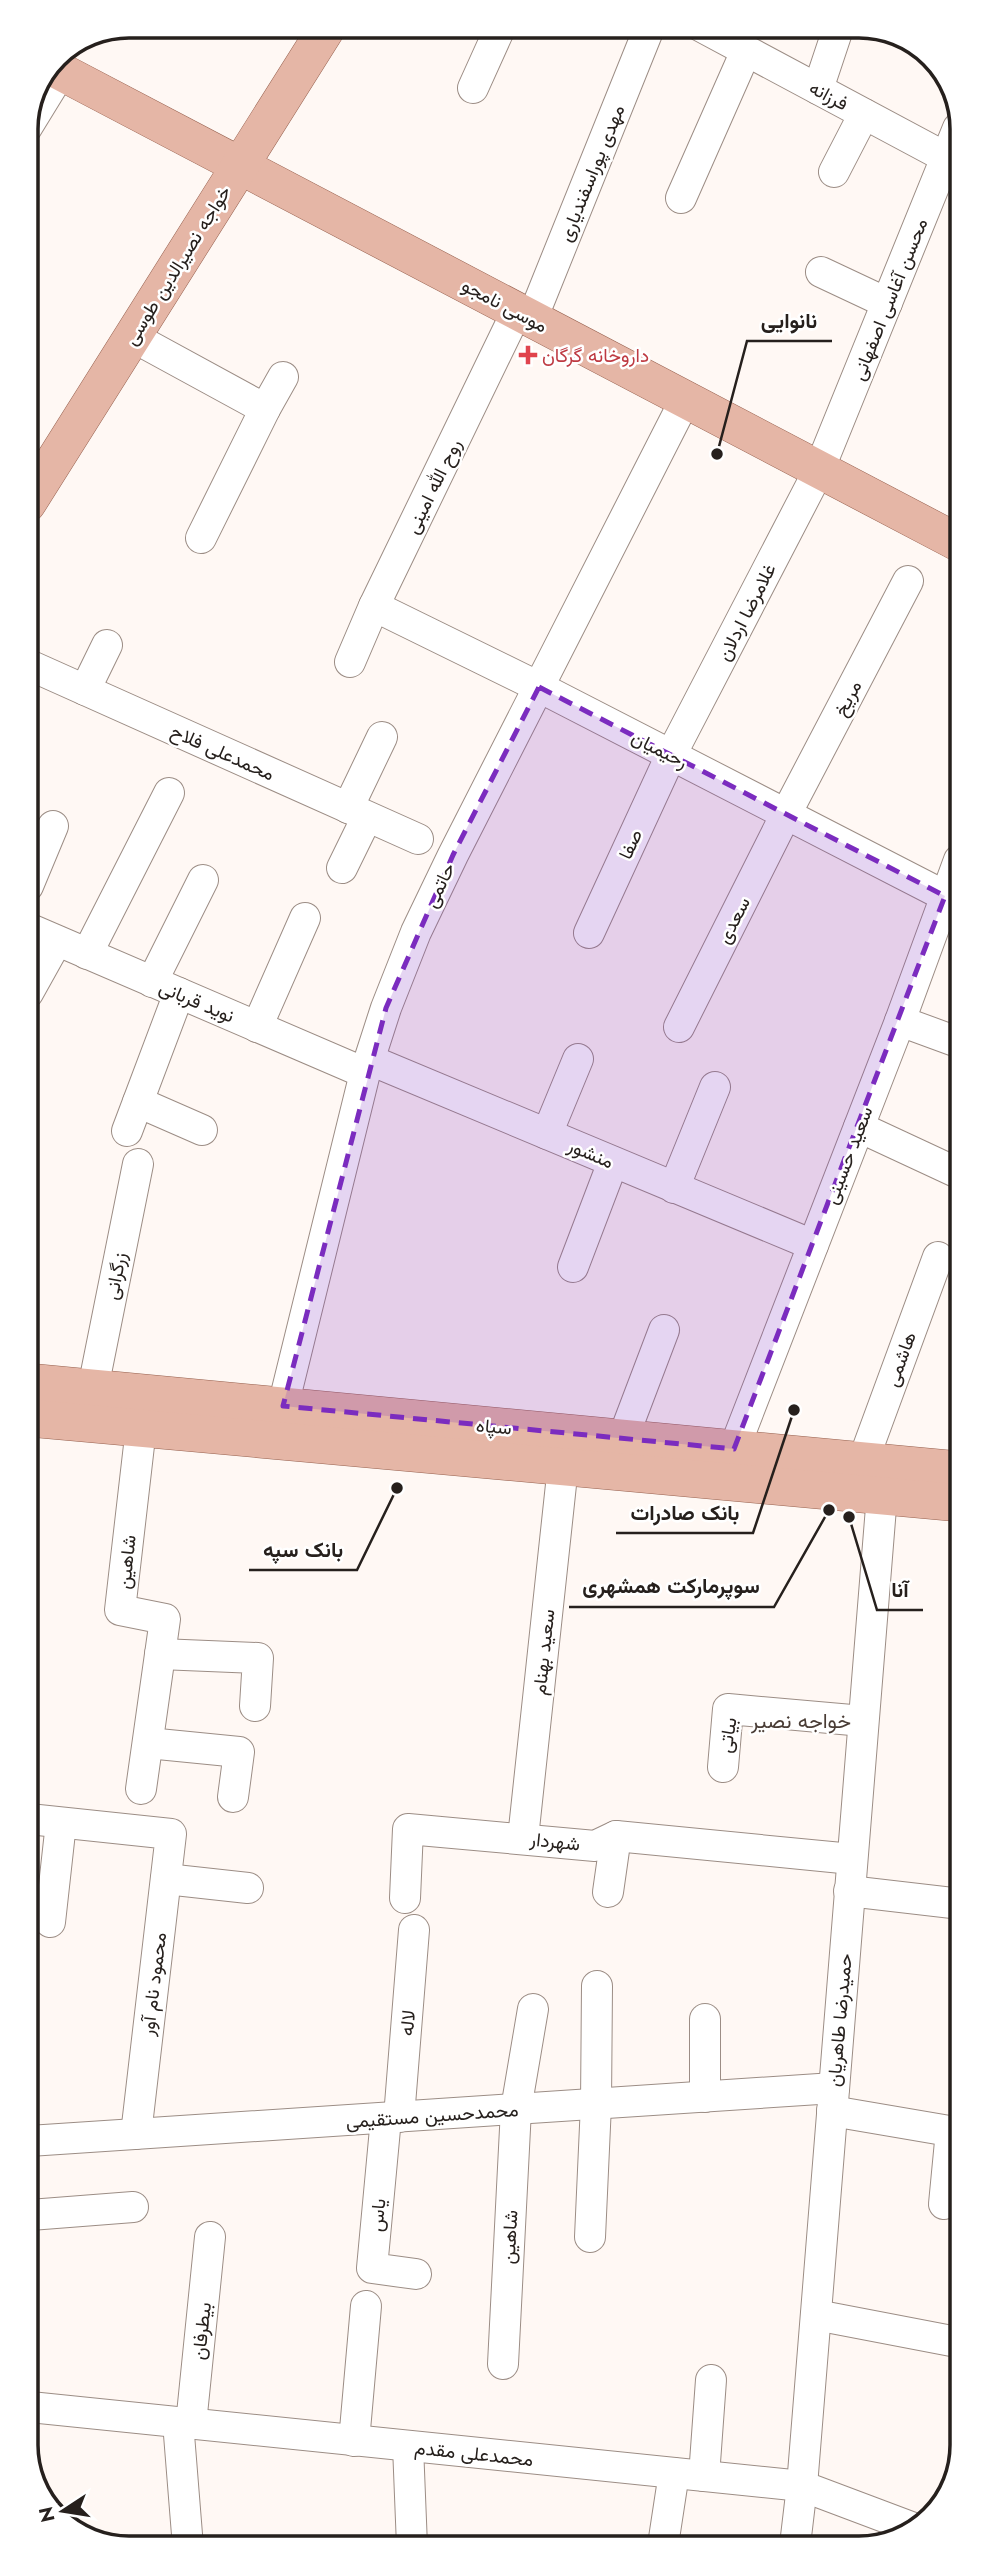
<svg xmlns="http://www.w3.org/2000/svg" width="988" height="2574" viewBox="0 0 988 2574" font-family="Jost,Vazirmatn,sans-serif">
  <rect width="100%" height="100%" fill="#fff8f4"/>
  <g fill="none" stroke-linecap="round" stroke-linejoin="round">
    <g stroke="#9c8d85" stroke-width="32">
      <g id="minor">
        <polyline points="700,26 958,164"/>
        <polyline points="473,88 501,26"/>
        <polyline points="818,89 837,32"/>
        <polyline points="26,129 61,72"/>
        <polyline points="834,172 864,114"/>
        <polyline points="681,198 746,51"/>
        <polyline points="821,272 887,303"/>
        <polyline points="532,319 650,26"/>
        <polyline points="133,337 265,409 283,377"/>
        <polyline points="201,538 265,409"/>
        <polyline points="374,606 539,687 945,896"/>
        <polyline points="350,662 374,606 517,311"/>
        <polyline points="27,664 418,839"/>
        <polyline points="85,690 107,645"/>
        <polyline points="348,808 382,737"/>
        <polyline points="342,868 367,817"/>
        <polyline points="28,886 53,826"/>
        <polyline points="28,928 365,1073"/>
        <polyline points="589,933 671,755 819,470 958,128"/>
        <polyline points="87,954 169,793"/>
        <polyline points="152,982 203,880"/>
        <polyline points="28,993 57,941"/>
        <polyline points="900,1021 960,1043"/>
        <polyline points="257,1027 305,918"/>
        <polyline points="679,1027 786,814 908,581"/>
        <polyline points="370,1060 813,1245"/>
        <polyline points="138,1102 202,1130"/>
        <polyline points="859,1127 960,1174"/>
        <polyline points="127,1131 179,993"/>
        <polyline points="547,1134 578,1059"/>
        <polyline points="674,1188 715,1087"/>
        <polyline points="573,1267 613,1162"/>
        <polyline points="93,1388 138,1164"/>
        <polyline points="283,1406 365,1073 386,1008 416,932 453,855 685,400"/>
        <polyline points="141,1428 120,1610 165,1619 141,1789"/>
        <polyline points="623,1438 664,1330"/>
        <polyline points="734,1449 900,1021 959,860"/>
        <polyline points="863,1461 938,1257"/>
        <polyline points="160,1654 258,1658 255,1706"/>
        <polyline points="148,1743 239,1752 233,1797"/>
        <polyline points="723,1767 728,1709 863,1721"/>
        <polyline points="29,1819 171,1834 136,2134"/>
        <polyline points="523,1838 563,1466"/>
        <polyline points="166,1879 248,1888"/>
        <polyline points="849,1891 961,1904"/>
        <polyline points="608,1892 616,1836"/>
        <polyline points="405,1898 408,1829 595,1846 616,1836 852,1859"/>
        <polyline points="50,1922 61,1823"/>
        <polyline points="705,2097 705,2019"/>
        <polyline points="832,2111 961,2133"/>
        <polyline points="399,2117 414,1930"/>
        <polyline points="386,2118 372,2268 416,2274"/>
        <polyline points="29,2141 834,2088"/>
        <polyline points="944,2204 951,2131"/>
        <polyline points="30,2215 133,2207"/>
        <polyline points="590,2237 596,2104 597,1986"/>
        <polyline points="816,2315 962,2343"/>
        <polyline points="503,2364 516,2109 533,2009"/>
        <polyline points="30,2407 802,2486 911,2527"/>
        <polyline points="178,2422 188,2547"/>
        <polyline points="191,2424 210,2237"/>
        <polyline points="354,2441 366,2306"/>
        <polyline points="408,2446 412,2546"/>
        <polyline points="704,2476 711,2380"/>
        <polyline points="663,2545 674,2473"/>
        <polyline points="795,2545 802,2486 882,1495"/>
      </g>
    </g>
    <g stroke="#976250" stroke-width="38">
      <g id="major">
        <polyline points="52,67 959,543"/>
        <polyline points="27,504 328,26"/>
        <polyline points="28,1382 960,1470"/>
        <polyline points="28,1418 960,1503"/>
      </g>
    </g>
    <use href="#minor" stroke="#fff" stroke-width="30"/>
    <use href="#major" stroke="#e5b6a6" stroke-width="37"/>
  </g>
  <path fill="#7b2cbf" fill-opacity="0.2" stroke="#7b2cbf" stroke-width="5" stroke-dasharray="14 9" stroke-linejoin="round" d="M539 687 945 896 734 1449 283 1406 386 1008 453 855Z"/>
  <path fill="#e0444e" stroke="#fff" stroke-width="2.5" d="M524.5 344.5h7v7h7v7h-7v7h-7v-7h-7v-7h7z"/>
  <g text-anchor="middle" stroke-width="5" stroke-linejoin="round" paint-order="stroke">
    <g font-size="19" fill="#26201d" stroke="#fff">
      <text transform="translate(829 95) rotate(28)" y="7">فرزانه</text>
      <text transform="translate(591 173) rotate(-68)" y="7">مهدی پوراسفندیاری</text>
      <text transform="translate(177 265) rotate(-58)" y="7">خواجه نصیرالدین طوسی</text>
      <text transform="translate(889 299) rotate(-68)" y="7">محسن آغاسی اصفهانی</text>
      <text transform="translate(505 305) rotate(28)" y="7">موسی نامجو</text>
      <text transform="translate(433 486) rotate(-64)" y="7">روح الله امینی</text>
      <text transform="translate(746 612) rotate(-63)" y="7">غلامرضا اردلان</text>
      <text transform="translate(847 698) rotate(-62)" y="7">مریخ</text>
      <text transform="translate(660 749) rotate(27)" y="7">رحیمیان</text>
      <text transform="translate(223 752) rotate(24)" y="7">محمدعلی فلاح</text>
      <text transform="translate(630 844) rotate(-65)" y="7">صفا</text>
      <text transform="translate(439 885) rotate(-65)" y="7">حاتمی</text>
      <text transform="translate(733 920) rotate(-63)" y="7">سعدی</text>
      <text transform="translate(197 1001) rotate(23)" y="7">نوید قربانی</text>
      <text transform="translate(591 1153) rotate(23)" y="7">منشور</text>
      <text transform="translate(848 1155) rotate(-69)" y="7">سعید حسینی</text>
      <text transform="translate(115 1276) rotate(-79)" y="7">زرگرانی</text>
      <text transform="translate(900 1359) rotate(-70)" y="7">هاشمی</text>
      <text transform="translate(494 1426) rotate(5)" y="7">سپاه</text>
      <text transform="translate(126 1562) rotate(-84)" y="7">شاهین</text>
      <text transform="translate(543 1652) rotate(-84)" y="7">سعید بهنام</text>
      <text transform="translate(727 1735) rotate(-81)" y="7">بیاتی</text>
      <text transform="translate(555 1841) rotate(6)" y="7">شهردار</text>
      <text transform="translate(153 1984) rotate(-83)" y="7">محمود نام آور</text>
      <text transform="translate(839 2020) rotate(-85)" y="7">حمیدرضا طاهریان</text>
      <text transform="translate(407 2023) rotate(-85)" y="7">لاله</text>
      <text transform="translate(432 2115) rotate(-4)" y="7">محمدحسین مستقیمی</text>
      <text transform="translate(377 2215) rotate(-85)" y="7">یاس</text>
      <text transform="translate(509 2237) rotate(-87)" y="7">شاهین</text>
      <text transform="translate(201 2331) rotate(-84)" y="7">بیطرفان</text>
      <text transform="translate(474 2453) rotate(6)" y="7">محمدعلی مقدم</text>
    </g>
    <g font-size="19" fill="#be3a42" stroke="#fff" text-anchor="start">
      <text x="542" y="362">داروخانه گرگان</text>
    </g>
    <g font-size="21" fill="#493c35" stroke="#fff">
      <text x="801" y="1728">خواجه نصیر</text>
    </g>
  </g>
  <path d="M0 0H988V2574H0ZM129 38H859A91 91 0 0 1 950 129V2445A91 91 0 0 1 859 2536H129A91 91 0 0 1 38 2445V129A91 91 0 0 1 129 38Z" fill="#fff" fill-rule="evenodd"/>
  <path fill="none" stroke="#26201d" stroke-width="3.5" d="M129 38H859A91 91 0 0 1 950 129V2445A91 91 0 0 1 859 2536H129A91 91 0 0 1 38 2445V129A91 91 0 0 1 129 38Z"/>
  <path fill="none" stroke="#26201d" stroke-width="2.5" d="M717 454L747 341H832M794 1410L753 1533H616M397 1488L357 1570H249M829 1510L774 1607H569M849 1517L877 1610H923"/>
  <g fill="#26201d" stroke="#fff" stroke-width="2.5">
    <circle cx="717" cy="454" r="7"/>
    <circle cx="794" cy="1410" r="7"/>
    <circle cx="397" cy="1488" r="7"/>
    <circle cx="829" cy="1510" r="7"/>
    <circle cx="849" cy="1517" r="7"/>
  </g>
  <g font-size="21" text-anchor="middle" font-weight="bold" fill="#26201d" stroke="#fff" stroke-width="5" stroke-linejoin="round" paint-order="stroke">
    <text x="789" y="328">نانوایی</text>
    <text x="685" y="1520">بانک صادرات</text>
    <text x="303" y="1557">بانک سپه</text>
    <text x="671" y="1593">سوپرمارکت همشهری</text>
    <text x="900" y="1597">آنا</text>
  </g>
  <g transform="translate(63 2511) rotate(258)" stroke="#ffffff" stroke-width="5" paint-order="stroke">
  <path d="M0-5L12 26L0 18L-12 26Z" fill="#26201d"/>
  <text y="-10" font-size="19" font-weight="bold" text-anchor="middle" fill="#26201d">N</text>
  </g>
</svg>
